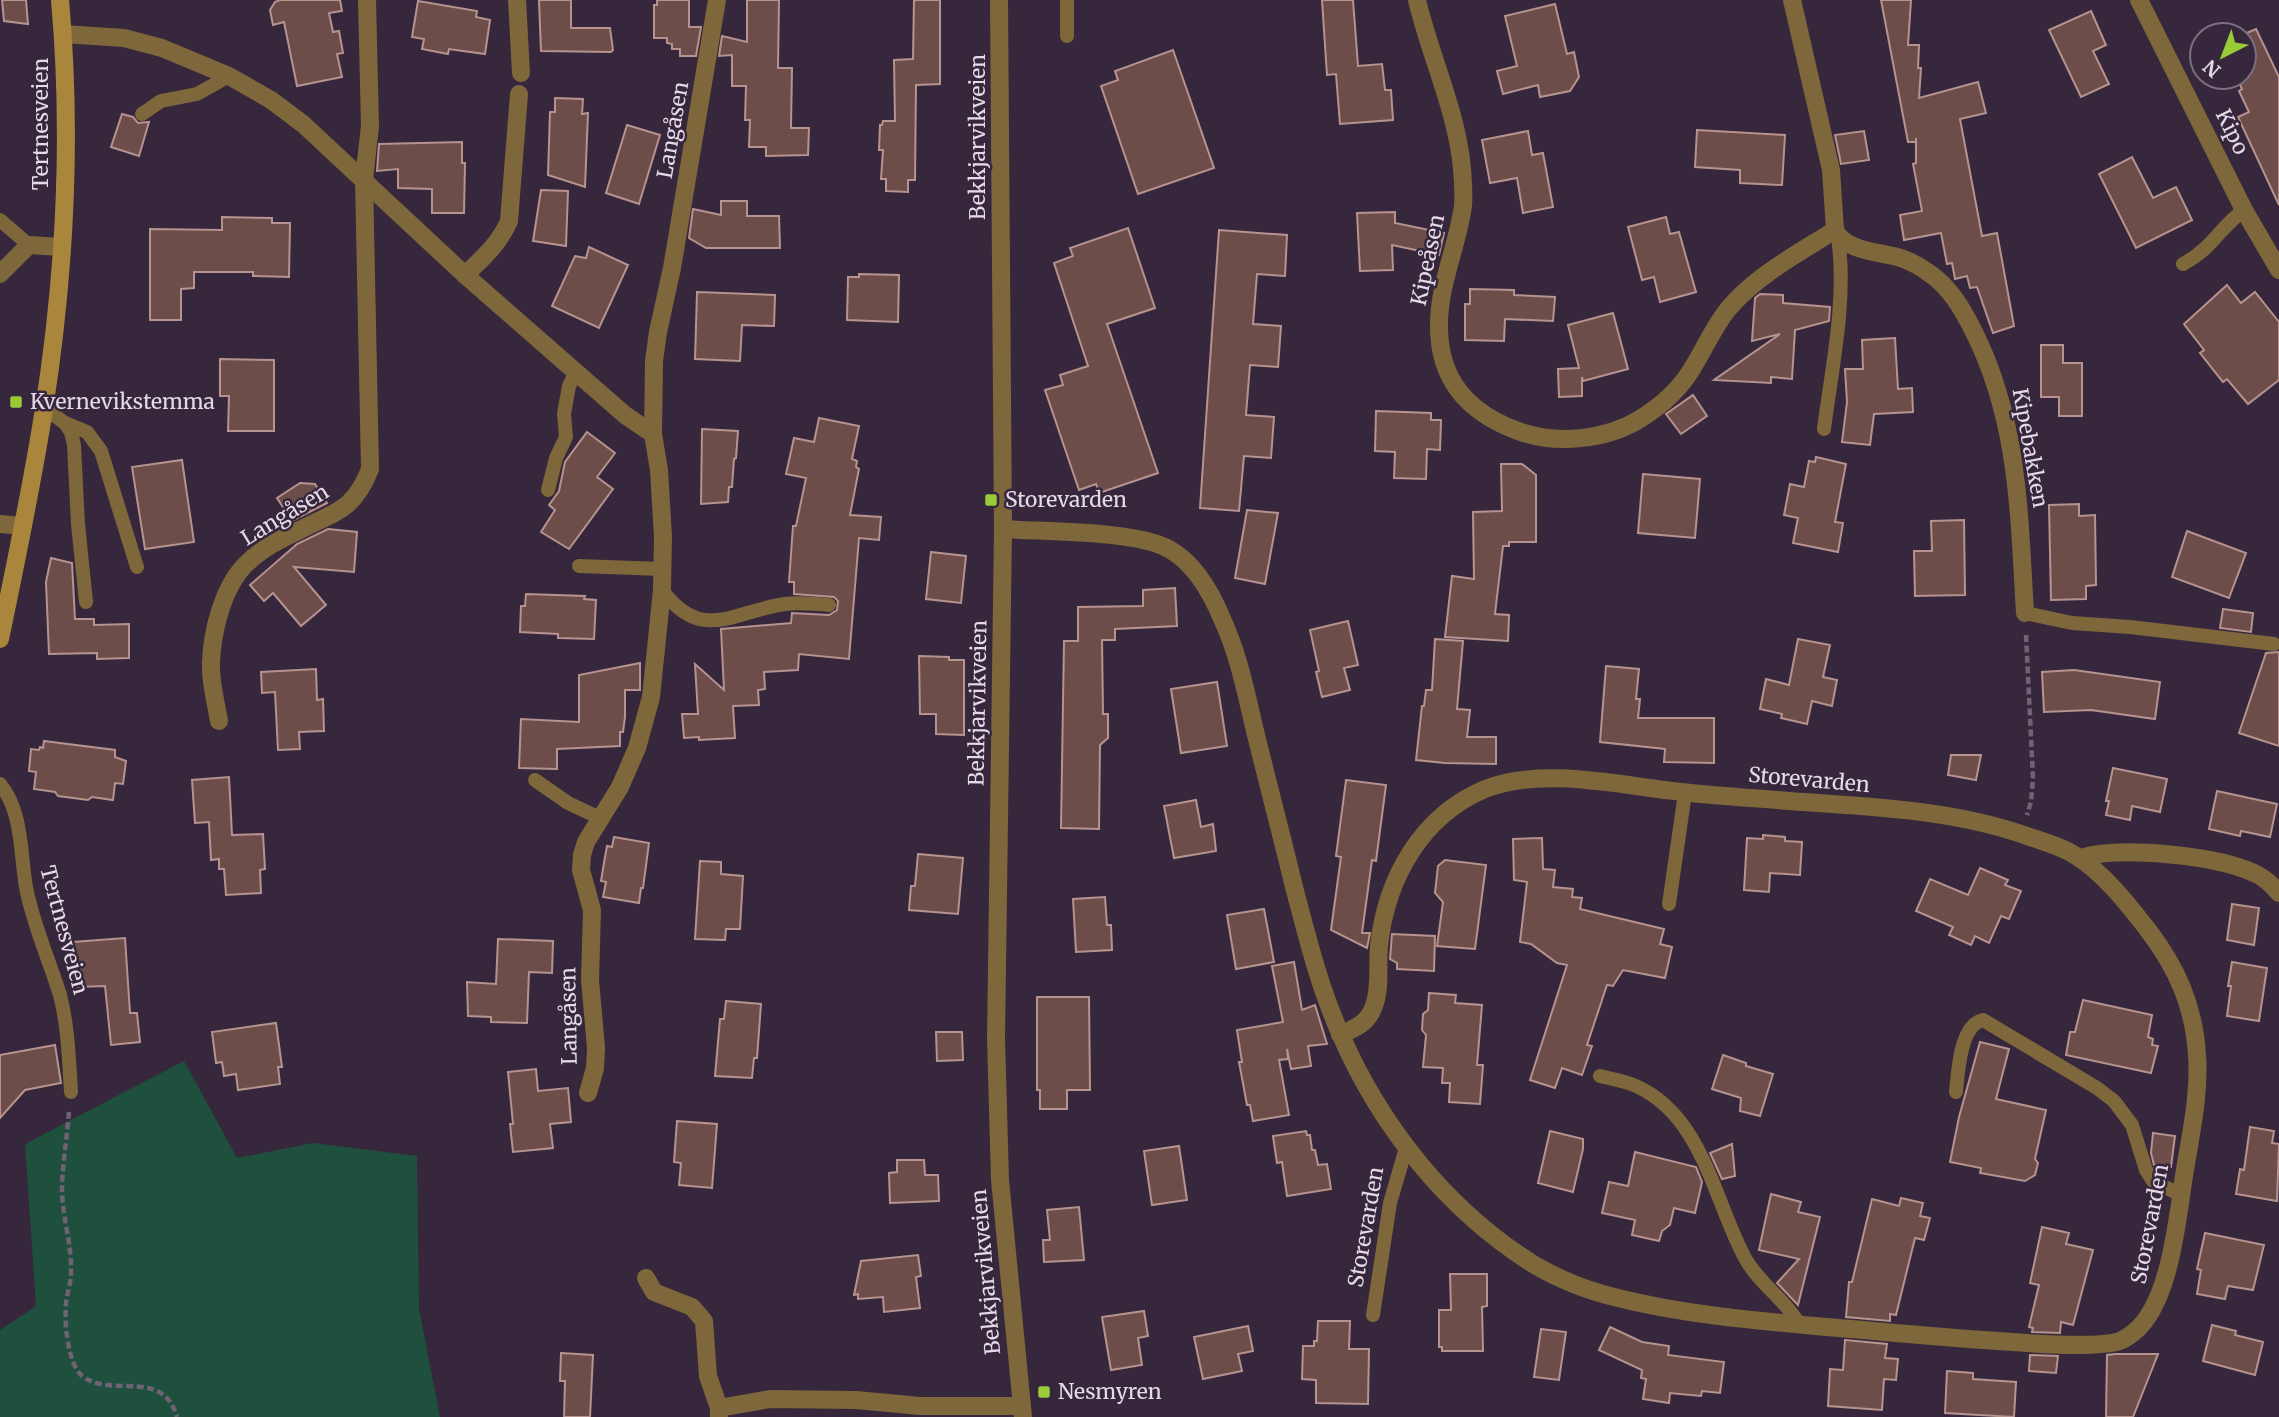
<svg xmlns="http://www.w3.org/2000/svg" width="2279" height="1417" viewBox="0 0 2279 1417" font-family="Merriweather,serif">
  <rect width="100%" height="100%" fill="#36273c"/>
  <polygon fill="#1e503d" points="184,1061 237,1158 313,1143 417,1156 419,1309 440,1417 0,1417 0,1330 36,1306 25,1144"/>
  <g fill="#6c4d4a" stroke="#b6938f" stroke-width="2">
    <polygon points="2,0 26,0 28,24 4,21"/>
    <polygon points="280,0 340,0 342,11 329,13 333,32 339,31 343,53 337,54 342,77 297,86 284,22 273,25 270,10 275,2"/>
    <polygon points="539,0 571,0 571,28 610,28 613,50 611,52 541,51"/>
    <polygon points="657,0 689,0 689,27 701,27 696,56 680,56 680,49 672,49 672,44 667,43 667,38 654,38 654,5 657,5"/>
    <polygon points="747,0 779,0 778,68 792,68 791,128 809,128 808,155 766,156 766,147 749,147 750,120 745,120 746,86 732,86 732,55 719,56 722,36 747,42"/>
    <polygon points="914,0 940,0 940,84 916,85 915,180 908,180 908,192 886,191 886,179 881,179 883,150 879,150 880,125 882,125 883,121 895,121 894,60 913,59"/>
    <polygon points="1322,0 1353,0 1358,66 1382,64 1385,90 1391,90 1393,120 1340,124 1336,74 1327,75"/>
    <polygon points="1881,0 1911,0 1908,45 1919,45 1918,68 1921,68 1919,98 1978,82 1986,113 1960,119 1982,236 1997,233 2014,326 1993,333 1977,287 1970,288 1967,276 1955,279 1952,263 1947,264 1941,233 1904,240 1900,215 1922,211 1913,164 1916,163 1916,138 1916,142 1908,142"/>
    <polygon points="418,1 477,11 476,17 490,20 485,54 449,49 448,54 422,49 424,39 412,37"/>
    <polygon points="1555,4 1567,54 1574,52 1579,77 1570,91 1540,97 1538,85 1503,94 1497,71 1517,66 1505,16"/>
    <polygon points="2091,11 2106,45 2093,51 2109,84 2081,97 2049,30"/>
    <polygon points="2256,29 2279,77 2279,205 2238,117 2249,112 2239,91 2242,89 2237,77 2244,77 2244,35 2242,35"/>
    <polygon points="1173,50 1214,168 1138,194 1101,86 1118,80 1115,71"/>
    <polygon points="555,98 583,99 582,114 588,113 585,187 548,175 550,112 555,112"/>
    <polygon points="122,114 133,117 138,123 149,122 139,156 111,147"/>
    <polygon points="627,125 660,135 639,204 606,193"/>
    <polygon points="1697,130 1785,135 1782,185 1740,183 1740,170 1695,167"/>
    <polygon points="1528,131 1532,155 1543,153 1553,207 1523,213 1517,178 1490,183 1482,140"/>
    <polygon points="1864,131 1869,160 1841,164 1835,135"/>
    <polygon points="462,142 462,163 465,163 464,213 432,213 432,189 398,188 398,169 377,171 379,144"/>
    <polygon points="2132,157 2153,198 2176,187 2192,220 2136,248 2099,174"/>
    <polygon points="541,190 568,191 566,246 533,241"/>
    <polygon points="721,201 747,201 747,216 779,216 780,248 706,248 689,238 693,209 721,215"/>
    <polygon points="1395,212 1395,223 1444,233 1439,255 1392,245 1393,270 1360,271 1357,213"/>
    <polygon points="222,217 272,218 272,223 290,223 289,277 253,276 253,272 194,272 194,288 181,289 181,320 150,320 150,229 222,230"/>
    <polygon points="1666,217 1670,234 1679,232 1696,292 1660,302 1654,277 1642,280 1628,227"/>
    <polygon points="1128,228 1155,308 1107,324 1158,473 1099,493 1096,484 1079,490 1045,390 1063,385 1060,375 1088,366 1054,263 1073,256 1070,248"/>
    <polygon points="1219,230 1287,235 1285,276 1257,274 1253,324 1281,326 1278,367 1250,365 1246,415 1274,417 1271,458 1244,456 1239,511 1200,508"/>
    <polygon points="589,247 628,265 599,328 552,306 575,256 586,258"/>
    <polygon points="859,274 899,275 898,322 847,320 848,277 859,277"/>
    <polygon points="2227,285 2241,303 2255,292 2279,322 2279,380 2248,404 2227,379 2223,382 2200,353 2204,350 2184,324"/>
    <polygon points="1470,289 1514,290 1514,295 1555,297 1553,321 1505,319 1504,341 1465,340 1465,304 1470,304"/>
    <polygon points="697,292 775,295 774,326 742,325 740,361 695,359"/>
    <polygon points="1760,294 1783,295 1783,303 1830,307 1829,321 1795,330 1792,379 1771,377 1771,383 1714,380 1780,334 1752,341 1755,298"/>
    <polygon points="1613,313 1628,369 1583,381 1582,377 1582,396 1559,397 1558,369 1579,368 1568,325"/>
    <polygon points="1895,338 1898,389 1912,388 1913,412 1874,414 1870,445 1842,442 1847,402 1845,369 1863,369 1862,340"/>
    <polygon points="2041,345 2063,345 2063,363 2082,363 2082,416 2059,416 2059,397 2041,397"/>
    <polygon points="220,359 274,360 274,431 228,431 229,396 220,396"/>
    <polygon points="1693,395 1707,416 1681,434 1666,414"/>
    <polygon points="1376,411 1431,413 1431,420 1441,420 1440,450 1427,449 1426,479 1394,478 1395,452 1375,451"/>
    <polygon points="819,418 859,426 852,459 857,461 856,467 859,469 850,515 881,517 879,540 859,538 849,659 799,654 798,670 764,672 765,689 758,690 759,705 733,706 735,738 699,740 699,737 684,738 682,714 698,714 695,664 724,690 721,629 791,623 792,613 829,615 837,610 838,601 834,597 794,594 794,582 789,582 793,526 796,526 806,478 786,474 794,438 814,442"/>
    <polygon points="702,429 738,431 736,458 734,459 732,487 729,487 728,502 701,504"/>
    <polygon points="587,432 615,453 597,477 613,489 569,549 541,532 555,510 549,505 559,491 565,462"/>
    <polygon points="1816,457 1846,464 1835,522 1843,523 1838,552 1793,543 1798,518 1784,515 1790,484 1804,487 1809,461 1815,462"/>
    <polygon points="182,460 194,542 145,549 132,467"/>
    <polygon points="1501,464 1522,464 1536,475 1536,542 1509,542 1509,546 1503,546 1495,614 1509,615 1508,641 1445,637 1452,576 1474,579 1473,512 1502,511"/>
    <polygon points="1643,474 1700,479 1695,538 1638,533"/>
    <polygon points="300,483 315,484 327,503 292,521 277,498"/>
    <polygon points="2079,504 2079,516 2095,515 2096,585 2086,586 2086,599 2051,600 2049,505"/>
    <polygon points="1247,510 1278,513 1265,584 1235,578"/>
    <polygon points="1964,520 1965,595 1915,596 1914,551 1932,551 1931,521"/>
    <polygon points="328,529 357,532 354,572 294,567 326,605 301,626 273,593 264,601 250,585 297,544"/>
    <polygon points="2187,531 2246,553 2229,598 2172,577"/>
    <polygon points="931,552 966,556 961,603 926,599"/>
    <polygon points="51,558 72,563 75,619 94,619 94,625 129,624 129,658 97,659 97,653 49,654 46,582"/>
    <polygon points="1175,588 1177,626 1115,629 1115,640 1102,640 1103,714 1108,714 1108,738 1100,745 1099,829 1061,828 1064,641 1078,641 1078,607 1143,606 1143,590"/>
    <polygon points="526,594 585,596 584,599 596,600 594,639 558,638 558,634 520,632 521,606 525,606"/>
    <polygon points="2223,609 2253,613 2251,632 2220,628"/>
    <polygon points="1348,621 1358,665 1344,668 1350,690 1322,697 1316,672 1319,671 1310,630"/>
    <polygon points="1435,639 1463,641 1457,709 1470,710 1467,737 1496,737 1496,764 1445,763 1416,760 1422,706 1424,706 1426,690 1432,690"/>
    <polygon points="1798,639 1830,645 1823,677 1837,680 1832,706 1812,701 1807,724 1781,718 1782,714 1760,709 1766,679 1789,685"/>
    <polygon points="2279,652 2279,746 2239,733 2266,653"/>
    <polygon points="919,656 949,657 949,660 964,660 964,735 936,734 936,714 920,714"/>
    <polygon points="640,663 640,690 625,690 625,717 623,732 620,732 620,746 557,749 557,769 519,768 521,719 579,722 579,675"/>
    <polygon points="1606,666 1639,669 1636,699 1640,699 1638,718 1714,718 1714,763 1664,762 1665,749 1600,742"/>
    <polygon points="316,669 317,700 323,699 324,731 299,732 300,749 278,750 275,692 262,693 261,672"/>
    <polygon points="2074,670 2160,682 2155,719 2091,710 2044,712 2042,672"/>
    <polygon points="1217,682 1227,746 1181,753 1171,689"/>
    <polygon points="44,741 115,750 115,757 126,761 123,784 115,783 113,800 92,797 88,800 58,796 55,792 34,789 36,772 29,771 31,749 39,750 40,747 43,748"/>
    <polygon points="1951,755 1981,755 1976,780 1948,775"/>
    <polygon points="2113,768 2167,779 2160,812 2132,806 2130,820 2106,815 2109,801 2106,801"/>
    <polygon points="229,777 232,835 263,834 265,869 260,870 261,893 226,895 224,869 219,869 219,859 211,860 209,822 195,823 192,780"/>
    <polygon points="1346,780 1386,785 1376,861 1372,860 1362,933 1370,933 1367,948 1331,930 1341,857 1336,856"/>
    <polygon points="2217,791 2277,804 2270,837 2241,831 2240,836 2209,829"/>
    <polygon points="1196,800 1201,827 1213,824 1216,851 1174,858 1164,806"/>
    <polygon points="1763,835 1785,837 1785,841 1802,842 1800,875 1770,873 1769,892 1744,890 1747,838 1763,839"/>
    <polygon points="614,837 649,843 643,888 641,888 639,903 603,897 606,882 601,881 605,857 607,846 612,847"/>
    <polygon points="1542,838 1543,869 1555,870 1553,887 1573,889 1572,897 1582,898 1580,909 1664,929 1660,944 1672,947 1665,978 1623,970 1613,986 1607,985 1587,1045 1592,1046 1582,1075 1562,1068 1555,1088 1530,1080 1567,965 1557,963 1531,944 1520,942 1527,882 1514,880 1513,839"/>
    <polygon points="918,854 963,858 958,914 909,910 911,886 915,886"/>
    <polygon points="1445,860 1486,865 1475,949 1437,946 1443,902 1435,893 1438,866"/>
    <polygon points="700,861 721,862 721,874 743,876 740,929 726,929 725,940 695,939"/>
    <polygon points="1980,868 2008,880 2005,885 2021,891 2009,919 2001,916 1989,943 1975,936 1971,945 1949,935 1953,927 1916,911 1930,879 1968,895"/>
    <polygon points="1105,897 1107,925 1111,925 1112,950 1076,952 1073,899"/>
    <polygon points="2232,904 2259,908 2254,945 2227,940"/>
    <polygon points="1264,909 1274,962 1236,969 1227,915"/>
    <polygon points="1392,934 1435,936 1434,971 1397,969 1397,963 1390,959"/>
    <polygon points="125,938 130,1013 137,1013 140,1042 111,1045 105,986 77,987 73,942"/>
    <polygon points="498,939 553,941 552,973 529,972 527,1023 491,1022 491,1017 468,1016 467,982 496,984"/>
    <polygon points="1294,962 1302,1010 1315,1005 1327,1044 1308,1046 1311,1066 1291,1069 1287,1049 1288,1059 1279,1060 1289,1115 1253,1121 1250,1105 1247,1105 1239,1062 1242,1062 1237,1030 1283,1022 1272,966"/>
    <polygon points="2232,962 2267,968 2259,1021 2227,1016 2231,986 2228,986"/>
    <polygon points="1429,993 1456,995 1455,1003 1482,1005 1477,1065 1483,1065 1480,1104 1449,1102 1450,1083 1442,1083 1443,1068 1423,1067 1426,1035 1422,1030 1423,1014 1428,1010"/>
    <polygon points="1037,997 1089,997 1090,1090 1067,1090 1067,1109 1040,1109 1040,1090 1037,1090"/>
    <polygon points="2083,1000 2152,1015 2148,1037 2153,1039 2152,1045 2158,1046 2151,1073 2066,1055 2070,1032 2075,1032"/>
    <polygon points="726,1001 761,1004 757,1058 754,1058 752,1078 715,1076 720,1019 724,1019"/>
    <polygon points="276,1023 282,1067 278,1067 280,1084 238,1090 236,1074 224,1076 222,1062 216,1063 212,1032"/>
    <polygon points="936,1032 962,1032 963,1060 937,1061"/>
    <polygon points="1980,1042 2009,1049 1996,1099 2046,1110 2035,1159 2038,1163 2035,1175 2025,1181 1980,1173 1981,1168 1950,1162 1959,1117"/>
    <polygon points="55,1045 61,1083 25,1090 0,1118 0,1055"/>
    <polygon points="1723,1055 1746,1063 1746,1066 1773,1074 1760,1116 1740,1111 1741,1098 1712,1089"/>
    <polygon points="536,1069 538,1091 568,1088 571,1122 550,1124 553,1148 513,1152 510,1124 513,1124 508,1072"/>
    <polygon points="677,1121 717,1124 712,1188 679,1185 681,1163 674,1162"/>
    <polygon points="2250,1127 2274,1131 2272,1143 2279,1144 2277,1201 2236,1194 2240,1169 2244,1170"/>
    <polygon points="1306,1131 1307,1135 1310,1135 1312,1150 1315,1150 1318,1165 1327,1164 1331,1189 1287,1196 1282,1162 1277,1163 1273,1136"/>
    <polygon points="1550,1131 1583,1139 1583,1149 1573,1192 1538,1183"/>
    <polygon points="2153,1133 2175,1136 2171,1167 2154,1165 2151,1153"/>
    <polygon points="1732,1144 1735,1176 1722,1179 1710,1153"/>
    <polygon points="1179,1146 1187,1200 1152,1205 1144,1151"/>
    <polygon points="1635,1152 1696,1167 1702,1182 1695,1213 1674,1208 1670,1225 1662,1231 1659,1241 1632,1235 1635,1220 1602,1213 1609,1182 1628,1186"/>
    <polygon points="897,1160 924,1160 925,1175 938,1175 939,1201 890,1203 889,1173 897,1172"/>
    <polygon points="1771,1194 1801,1202 1798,1212 1820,1217 1798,1305 1777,1283 1799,1259 1759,1250"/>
    <polygon points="1901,1198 1923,1203 1920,1216 1930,1218 1924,1240 1915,1238 1896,1315 1890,1314 1890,1321 1846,1317 1849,1282 1852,1282 1872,1199 1899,1206"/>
    <polygon points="1079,1207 1084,1260 1044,1262 1043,1240 1050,1240 1047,1210"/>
    <polygon points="2042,1227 2069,1233 2066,1244 2093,1250 2073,1325 2061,1322 2060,1333 2032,1332 2033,1328 2029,1327 2039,1285 2030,1283"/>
    <polygon points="2205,1233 2264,1245 2253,1290 2228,1286 2225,1299 2197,1294 2201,1270 2197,1269"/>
    <polygon points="918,1255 921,1276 916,1277 920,1308 884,1312 883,1297 858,1299 858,1294 854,1295 861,1261"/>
    <polygon points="1450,1274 1487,1274 1487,1306 1482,1307 1483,1351 1442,1351 1442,1347 1439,1347 1439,1310 1451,1310"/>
    <polygon points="1144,1311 1148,1336 1138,1338 1142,1365 1111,1370 1102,1317"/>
    <polygon points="1318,1321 1350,1321 1349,1349 1369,1349 1368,1404 1316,1403 1316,1380 1302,1379 1303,1346 1314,1346 1314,1341 1317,1341"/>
    <polygon points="2212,1325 2236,1331 2235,1335 2263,1342 2255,1375 2203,1361"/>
    <polygon points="1248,1326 1253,1351 1238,1354 1242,1371 1203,1379 1194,1337"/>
    <polygon points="1610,1327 1642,1342 1669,1346 1668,1355 1724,1362 1720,1393 1702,1391 1701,1396 1670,1393 1669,1403 1643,1399 1646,1379 1641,1378 1642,1370 1599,1350"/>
    <polygon points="1541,1329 1566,1332 1559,1380 1534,1377"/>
    <polygon points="1845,1340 1887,1344 1885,1358 1898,1359 1896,1380 1884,1379 1882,1410 1828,1406 1830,1369 1843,1370"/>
    <polygon points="561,1353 593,1355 590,1417 564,1417 565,1381 560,1381"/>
    <polygon points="2115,1354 2158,1354 2133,1417 2106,1417 2107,1355"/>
    <polygon points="2030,1355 2058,1356 2056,1373 2029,1371"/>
    <polygon points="1947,1371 1973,1373 1973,1379 2016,1382 2014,1417 1945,1413"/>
  </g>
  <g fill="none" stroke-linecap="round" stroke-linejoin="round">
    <g stroke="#6f6275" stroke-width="4.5" stroke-dasharray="7 3.5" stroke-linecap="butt">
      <polyline points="2026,635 2033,778 2031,802 2027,815"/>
      <path d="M69 1112C67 1138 62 1166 62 1192 63 1219 72 1246 71 1272 71 1283 67 1293 66 1304 64 1322 68 1363 81 1375 110 1400 162 1366 177 1417"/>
    </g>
    <g stroke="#7d673b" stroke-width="14">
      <polyline points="1067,36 1067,0"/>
      <polyline points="142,114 161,101 197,94 229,76"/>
      <polyline points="0,220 29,245"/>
      <path d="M2183 264C2213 248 2219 228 2244 210"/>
      <polyline points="44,408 65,423 71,432 74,445 78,524 86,602"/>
      <polyline points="65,423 87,432 101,451 137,567"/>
      <path d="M1824 429C1832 366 1847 300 1838 237"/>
      <polyline points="548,490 556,458 566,437 564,414 569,386 576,372"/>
      <polyline points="579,566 662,569"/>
      <path d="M662 590C702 644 734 611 785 604 799 602 815 604 829 605"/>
      <polyline points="2025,613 2072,623 2130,627 2274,644"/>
      <polyline points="535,780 568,803 600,818"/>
      <path d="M0 784C23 812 20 853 26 887 33 925 49 959 60 995 68 1026 69 1060 71 1092"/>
      <polyline points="1669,904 1685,793"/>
      <path d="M1600 1076C1612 1079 1625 1081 1636 1086 1703 1116 1714 1201 1745 1258 1760 1285 1785 1299 1799 1324"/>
      <path d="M1956 1092C1958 1072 1960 1025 1983 1020L2097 1088 2114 1101 2132 1125 2146 1170 2153 1181 2181 1195"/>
      <polyline points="1373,1315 1390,1203 1406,1148"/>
    </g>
    <g stroke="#7d673b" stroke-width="18">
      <polyline points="517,0 521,73"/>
      <path d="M1417 0C1430 56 1457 111 1462 169 1463 181 1464 194 1463 206 1459 234 1449 261 1443 289 1429 358 1450 406 1518 431 1556 445 1606 440 1640 419 1661 406 1681 388 1693 367 1705 348 1714 326 1729 308 1757 275 1799 253 1835 230"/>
      <path d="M1792 0 1831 170 1835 230C1844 251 1881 252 1901 258 1912 262 1921 267 1929 273 1950 287 1963 310 1974 332 2019 422 2019 515 2025 613"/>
      <polyline points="2139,0 2244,210 2279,270"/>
      <polyline points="63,34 124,38 162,48 229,76 271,100 303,124 465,275 625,415 653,434 654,361 658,332 672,268 717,0"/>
      <polyline points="0,274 29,245 61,247"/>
      <path d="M465 275C483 258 499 244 509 221L519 94"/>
      <polyline points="0,524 23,526"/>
      <path d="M1003 529C1045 532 1134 530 1169 549 1196 564 1212 594 1223 621 1240 658 1247 699 1257 739 1269 788 1282 837 1294 887 1307 936 1319 986 1340 1033 1380 1126 1447 1210 1533 1264 1560 1280 1588 1291 1618 1298 1682 1314 1749 1320 1815 1326 1876 1331 1937 1337 1998 1341 2026 1343 2095 1349 2120 1341 2125 1339 2129 1336 2133 1333 2170 1305 2177 1220 2184 1176 2190 1137 2200 1095 2197 1055 2194 1006 2177 968 2148 930 2127 903 2102 871 2073 854 2060 846 2045 842 2030 837 1953 809 1870 807 1789 801 1753 798 1718 796 1682 792 1622 786 1543 766 1485 789 1421 816 1386 879 1379 946 1377 965 1381 987 1374 1006 1368 1023 1356 1028 1340 1035"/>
      <path d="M219 721C216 702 210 682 211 663 212 631 223 587 246 564 262 548 281 539 300 530 337 511 354 510 370 469L364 179 370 126 367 0"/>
      <path d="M2080 858C2120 846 2215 855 2254 873 2264 877 2272 885 2279 893"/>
      <polyline points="588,1093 595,1068 596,1048 590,980 592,910 581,870 582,855 586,842 620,787 637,748 651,697 662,590 663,537 659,470 653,434"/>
      <polyline points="646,1278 654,1292 692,1307 704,1321 708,1376 719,1408"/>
      <polyline points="719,1417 719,1408 770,1399 856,1400 920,1406 1020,1406"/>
    </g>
    <polyline stroke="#7d673b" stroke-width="18" points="999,0 1003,529 996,1039 1000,1180 1023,1417"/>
    <path stroke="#aa863d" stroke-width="18" d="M0 639C16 562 32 486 44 409 65 274 72 135 60 0"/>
  </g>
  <g fill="#98cb37" stroke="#36273c" stroke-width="2.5">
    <rect x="9" y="395" width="14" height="14" rx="3.5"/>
    <rect x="984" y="493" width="14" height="14" rx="3.5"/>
    <rect x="1037" y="1385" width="14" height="14" rx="3.5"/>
  </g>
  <g text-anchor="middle" stroke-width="5" stroke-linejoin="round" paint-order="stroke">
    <g font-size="21" fill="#e4dae8" stroke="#36273c">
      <text transform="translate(41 124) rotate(-90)" y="7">Tertnesveien</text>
      <text transform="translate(673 130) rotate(-80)" y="7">Langåsen</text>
      <text transform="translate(2232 132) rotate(64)" y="7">Kipo</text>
      <text transform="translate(978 137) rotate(-90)" y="7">Bekkjarvikveien</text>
      <text transform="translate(1428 260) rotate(-78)" y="7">Kipeåsen</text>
      <text transform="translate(2030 448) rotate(80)" y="7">Kipebakken</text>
      <text transform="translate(285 515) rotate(-31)" y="7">Langåsen</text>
      <text transform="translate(978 703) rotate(-89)" y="7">Bekkjarvikveien</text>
      <text transform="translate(1809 780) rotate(5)" y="7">Storevarden</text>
      <text transform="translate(64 930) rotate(75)" y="7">Tertnesveien</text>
      <text transform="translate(569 1016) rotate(-91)" y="7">Langåsen</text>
      <text transform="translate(2150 1224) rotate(-79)" y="7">Storevarden</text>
      <text transform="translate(1366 1227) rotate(-80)" y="7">Storevarden</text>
      <text transform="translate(986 1272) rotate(-95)" y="7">Bekkjarvikveien</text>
    </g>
    <g font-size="21" fill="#e4dae8" stroke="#36273c" text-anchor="start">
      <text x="30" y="409">Kvernevikstemma</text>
      <text x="1005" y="507">Storevarden</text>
      <text x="1058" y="1399">Nesmyren</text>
    </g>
  </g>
  <g transform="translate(2223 56) rotate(222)"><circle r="33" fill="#36273c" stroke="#7c6f81" stroke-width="2"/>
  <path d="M0-5L12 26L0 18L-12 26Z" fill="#98cb37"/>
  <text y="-10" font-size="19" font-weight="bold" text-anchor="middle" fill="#e4dae8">N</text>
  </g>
</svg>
